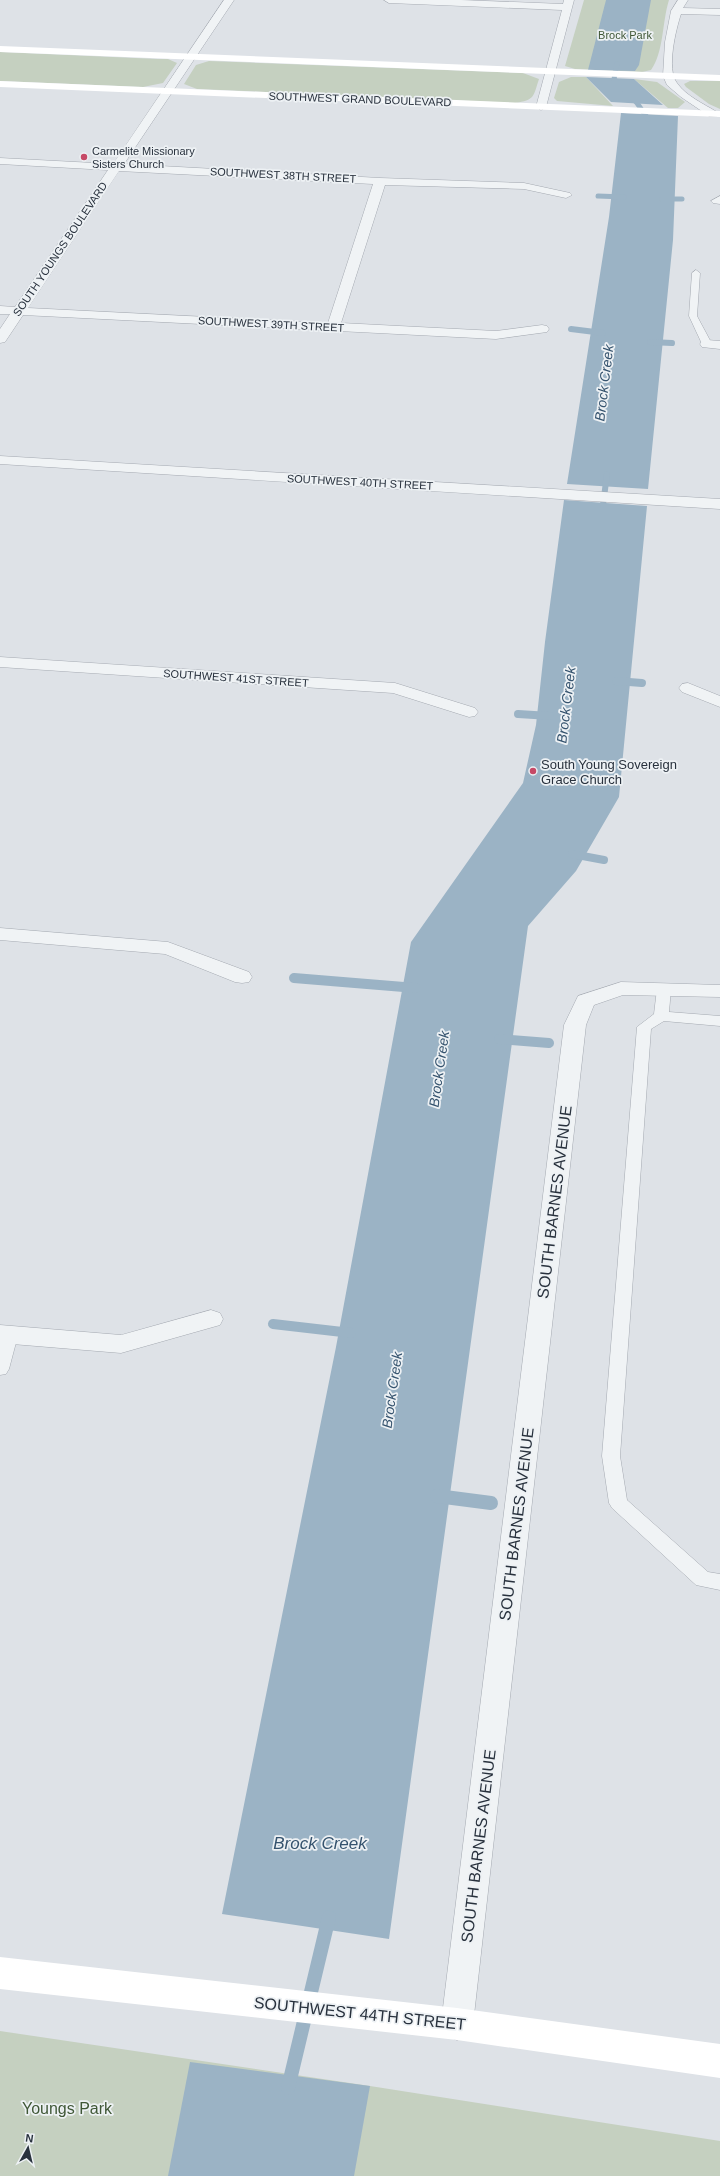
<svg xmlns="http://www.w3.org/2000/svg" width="720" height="2176" viewBox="0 0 720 2176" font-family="Arial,sans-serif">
  <rect width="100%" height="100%" fill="#dee2e7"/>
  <g fill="#c5d0c0">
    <path d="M584 0H669C662 22 664 52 651 70L642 72 575 69 565 66Z"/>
    <polygon points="0,52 158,59 168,59 177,63 163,83 143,87 0,81"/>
    <path d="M209 61 523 73 539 79C533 97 535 100 515 103L197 89 184 84 196 65Z"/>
    <polygon points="571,77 586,77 613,106 557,101 554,98 559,82"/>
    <polygon points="634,79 657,82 685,102 678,108 668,108"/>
    <polygon points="690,81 720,81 720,109 709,104 686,87 684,84"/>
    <polygon points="0,2031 370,2086 720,2141 720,2176 0,2176"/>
  </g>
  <g fill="#9bb3c5">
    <polygon points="606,0 651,0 639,65 635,71 588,70"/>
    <polygon points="586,77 634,79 663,105 611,102"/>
    <polygon points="621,113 678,116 673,240 648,489 567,484 609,217"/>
    <polygon points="564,500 647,506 619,797 576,871 528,926 389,1939 222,1914 336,1347 411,942 523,783 536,725 545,642"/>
    <polygon points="190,2062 370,2086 354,2176 168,2176"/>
  </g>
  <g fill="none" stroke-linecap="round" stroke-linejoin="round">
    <g stroke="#9bb3c5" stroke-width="5">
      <polyline points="617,64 614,79 637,103 648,119"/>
      <polyline points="598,196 624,197"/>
      <polyline points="662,199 682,199"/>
    </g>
    <g stroke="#9bb3c5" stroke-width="6">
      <polyline points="571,329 603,333"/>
      <polyline points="650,342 672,343"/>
      <polyline points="603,505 607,474"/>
    </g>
    <g stroke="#9bb3c5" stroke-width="8">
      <polyline points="616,681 642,683"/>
      <polyline points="518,714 550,716"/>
      <polyline points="572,854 604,860"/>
    </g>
    <g stroke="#9bb3c5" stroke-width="10">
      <polyline points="294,978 416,988"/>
      <polyline points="499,1039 549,1043"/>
      <polyline points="273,1324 351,1333"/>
    </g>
    <g stroke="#9bb3c5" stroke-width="14">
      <polyline points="437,1496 491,1503"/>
      <polyline points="288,2088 329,1917"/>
    </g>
    <g stroke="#a4a9b1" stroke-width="1">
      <g id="lane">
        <polygon points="696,270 700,273 697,316 712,344 707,347 702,344 689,316 692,273"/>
        <polygon points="664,985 669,986 671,989 669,1012 720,1016 720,1026 664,1021 651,1029 620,1456 627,1500 708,1572 720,1574 720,1590 696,1585 612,1508 609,1503 602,1456 637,1027 654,1014 657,989 659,986"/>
        <polygon points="10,1329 16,1331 18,1335 9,1369 6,1374 0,1375 0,1340 4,1331"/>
      </g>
    </g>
    <g stroke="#a4a9b1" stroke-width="1">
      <g id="street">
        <path d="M224 0H234L124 164 380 178 524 183 570 193 572 195 566 198 524 189 385 185 341 323 496 331 542 325 547 326 549 329 547 332 496 339 23 315 5 342 0 343V329L10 314H0V306L15 307 108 170 0 164V158L113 164ZM119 171 373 184 328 323 28 308Z"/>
        <polygon points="384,0 461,0 563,4 564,0 574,0 546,107 541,110 536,107 562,10 389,3"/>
        <path d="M678 0H688L683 8 720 9V15L681 14C676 29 666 69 677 83 686 96 704 104 717 112L718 114 717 116H709L681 97 667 85 663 76 665 42 671 11Z"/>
        <polygon points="720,196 720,204 713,203 711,201"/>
        <polygon points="707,340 720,341 720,349 702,347 700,344 702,341"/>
        <polygon points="0,456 720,499 720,509 0,464"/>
        <polygon points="0,657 395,683 475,708 478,712 475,716 469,717 393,693 0,667"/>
        <polygon points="688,683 720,696 720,707 682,692 679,688 682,684"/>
        <polygon points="0,928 168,942 249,972 252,977 249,982 242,983 235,982 165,954 0,940"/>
        <polygon points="621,982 720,985 720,997 623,995 594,1005 586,1025 473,2024 469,2035 457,2040 445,2035 441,2024 564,1025 578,996"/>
        <polygon points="211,1310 220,1313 223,1319 220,1325 121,1353 0,1343 0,1325 121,1335"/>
      </g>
    </g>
    <use href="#lane" fill="#f0f3f5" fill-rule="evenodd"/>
    <use href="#street" fill="#f0f3f5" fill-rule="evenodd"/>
    <g fill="#fff" fill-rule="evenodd">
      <polygon points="0,46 720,75 720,81 0,52"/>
      <polygon points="0,81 720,111 720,117 0,87"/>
      <polygon points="0,1957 457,2008 720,2044 720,2078 457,2040 0,1989"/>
    </g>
  </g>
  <g fill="#c64966" stroke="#edf1f4" stroke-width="1.5">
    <circle cx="84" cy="157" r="4"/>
    <circle cx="533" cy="771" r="4"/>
  </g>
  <g text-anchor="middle" stroke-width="3.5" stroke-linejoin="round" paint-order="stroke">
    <g font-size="11" fill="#3f5736" stroke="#edf1f4">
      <text x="625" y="39">Brock Park</text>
    </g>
    <g font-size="11" fill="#28313d" stroke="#edf1f4">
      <text transform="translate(360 99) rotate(2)" y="4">SOUTHWEST GRAND BOULEVARD</text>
      <text transform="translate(283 175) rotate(3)" y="4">SOUTHWEST 38TH STREET</text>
      <text transform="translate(60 249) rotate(-56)" y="4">SOUTH YOUNGS BOULEVARD</text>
      <text transform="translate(271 324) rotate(3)" y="4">SOUTHWEST 39TH STREET</text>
      <text transform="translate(360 482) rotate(3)" y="4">SOUTHWEST 40TH STREET</text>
      <text transform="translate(236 678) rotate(4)" y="4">SOUTHWEST 41ST STREET</text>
    </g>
    <g font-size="11" fill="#28313d" stroke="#edf1f4" text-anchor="start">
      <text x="92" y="155">Carmelite Missionary<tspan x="92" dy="13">Sisters Church</tspan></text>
    </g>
    <g font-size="13" fill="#28313d" stroke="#edf1f4" text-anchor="start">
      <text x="541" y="769">South Young Sovereign<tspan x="541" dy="15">Grace Church</tspan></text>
    </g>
    <g font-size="14" font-style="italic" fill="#35536e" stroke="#edf1f4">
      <text transform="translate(604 383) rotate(-83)" y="5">Brock Creek</text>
      <text transform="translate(566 705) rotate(-83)" y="5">Brock Creek</text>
      <text transform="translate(439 1069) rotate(-82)" y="5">Brock Creek</text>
      <text transform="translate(392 1390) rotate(-82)" y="5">Brock Creek</text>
    </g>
    <g font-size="16" fill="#28313d" stroke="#edf1f4">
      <text transform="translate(554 1202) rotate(-83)" y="6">SOUTH BARNES AVENUE</text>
      <text transform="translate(516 1524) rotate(-83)" y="6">SOUTH BARNES AVENUE</text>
      <text transform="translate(478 1846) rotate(-83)" y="6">SOUTH BARNES AVENUE</text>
      <text transform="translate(360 2013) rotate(6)" y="6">SOUTHWEST 44TH STREET</text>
    </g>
    <g font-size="16" fill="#3f5736" stroke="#edf1f4">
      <text x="67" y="2114">Youngs Park</text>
    </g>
    <g font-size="17" font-style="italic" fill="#35536e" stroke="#edf1f4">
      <text x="320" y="1849">Brock Creek</text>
    </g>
  </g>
  <g transform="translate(28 2148) rotate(8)" stroke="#edf1f4" stroke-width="3" paint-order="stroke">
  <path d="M0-3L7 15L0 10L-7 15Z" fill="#28313d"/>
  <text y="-6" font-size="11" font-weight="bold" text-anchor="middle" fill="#28313d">N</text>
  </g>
</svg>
